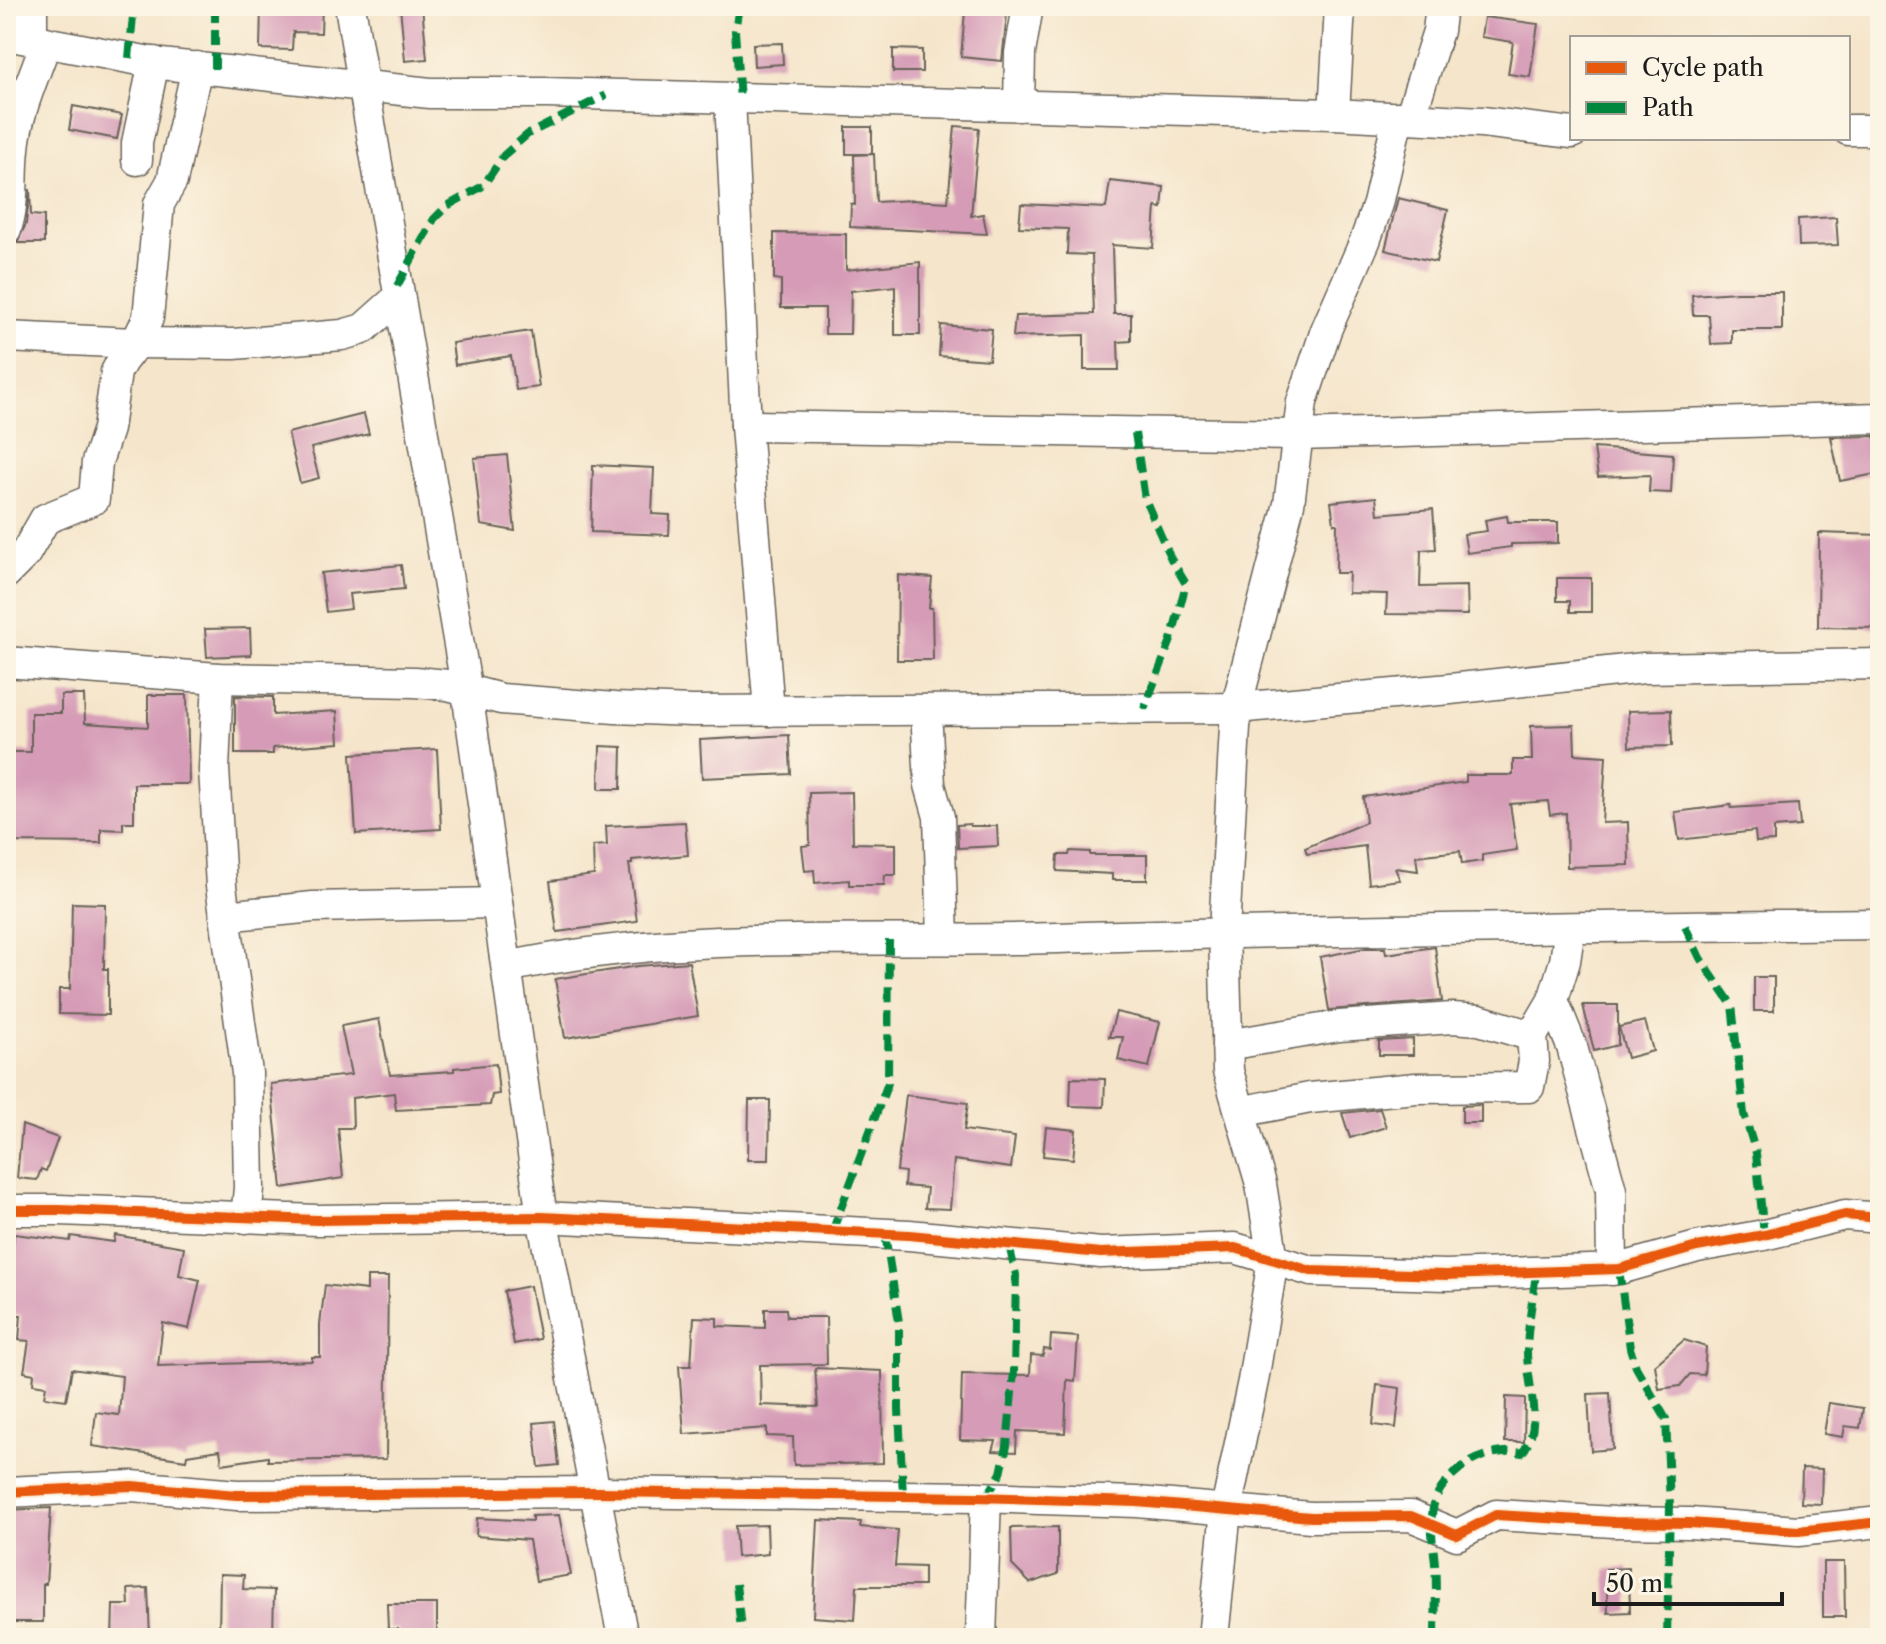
<svg xmlns="http://www.w3.org/2000/svg" width="1886" height="1644" viewBox="0 0 1886 1644" font-family="'Libre Caslon Text',serif">
  <rect width="100%" height="100%" fill="#fcf5e5"/>
  <filter id="ink" filterUnits="userSpaceOnUse"><feTurbulence type="fractalNoise" baseFrequency=".0125" numOctaves="2"/><feDisplacementMap in="SourceGraphic" scale="16" xChannelSelector="R" yChannelSelector="G"/><feConvolveMatrix kernelMatrix="1 2 1 2 8 2 1 2 1" color-interpolation-filters="sRGB"/></filter>
  <filter id="wash" filterUnits="userSpaceOnUse"><feTurbulence type="fractalNoise" baseFrequency=".006" numOctaves="4" result="noise"/><feDisplacementMap in="SourceGraphic" scale="32" xChannelSelector="R" yChannelSelector="G"/><feGaussianBlur stdDeviation="1.8" result="paint"/><feColorMatrix in="noise" values="0 0 0 0 0 0 0 0 0 0 0 0 0 0 0 0 0 1.4 0 .05"/><feComposite in="paint" operator="in"/></filter>
  <g filter="url(#wash)">
    <rect width="100%" height="100%" fill="#f5e5ca"/>
    <g id="blocks">
      <g fill="#d69cb7">
        <polygon points="261,6 322,6 321,33 293,32 292,50 260,49"/>
        <polygon points="400,6 422,6 427,59 405,61"/>
        <polygon points="965,11 1007,14 1002,61 961,57"/>
        <polygon points="1484,17 1538,24 1530,77 1508,74 1513,42 1481,37"/>
        <polygon points="782,43 783,64 754,66 753,44"/>
        <polygon points="893,49 922,50 922,72 893,72"/>
        <polygon points="73,106 122,115 117,139 69,130"/>
        <polygon points="955,126 979,128 971,216 983,214 987,234 850,227 851,204 855,205 854,155 874,154 876,202 912,200 948,202"/>
        <rect x="846" y="127" width="26" height="27"/>
        <polygon points="1110,181 1164,187 1162,208 1156,207 1153,248 1112,245 1114,314 1131,314 1131,341 1118,342 1119,370 1084,370 1084,335 1013,337 1015,316 1094,314 1092,255 1067,254 1068,229 1019,227 1021,204 1106,208"/>
        <polygon points="30,189 31,215 44,216 44,243 17,243 26,224"/>
        <polygon points="1398,198 1448,210 1436,262 1385,250"/>
        <polygon points="1836,217 1838,245 1799,246 1798,219"/>
        <polygon points="774,233 846,234 846,270 920,262 920,335 895,335 895,286 851,291 850,334 825,334 825,308 781,308 781,280 774,279"/>
        <polygon points="1737,292 1782,292 1782,330 1732,330 1732,343 1711,344 1709,315 1693,315 1692,295"/>
        <polygon points="941,325 992,329 989,360 939,356"/>
        <polygon points="531,331 539,387 516,390 511,356 455,365 452,343"/>
        <polygon points="364,414 369,434 311,448 319,478 300,483 288,433"/>
        <polygon points="1875,436 1880,473 1840,481 1831,437"/>
        <polygon points="1594,448 1673,454 1671,493 1649,492 1650,475 1598,477"/>
        <polygon points="507,455 515,531 481,525 474,458"/>
        <polygon points="593,465 654,468 652,514 670,515 669,535 591,532"/>
        <polygon points="1376,497 1378,514 1433,509 1436,549 1421,550 1420,587 1467,586 1468,615 1386,614 1387,594 1348,593 1349,573 1336,573 1337,524 1334,524 1331,502"/>
        <polygon points="1507,516 1508,522 1558,522 1558,543 1511,544 1511,547 1467,553 1464,534 1487,531 1485,520"/>
        <polygon points="1819,533 1880,535 1878,628 1818,627"/>
        <polygon points="401,565 404,589 349,594 351,609 326,612 321,573"/>
        <polygon points="898,575 932,578 929,608 932,608 933,660 897,660"/>
        <polygon points="1557,578 1591,578 1591,612 1570,612 1570,601 1557,601"/>
        <polygon points="250,628 251,655 207,657 205,629"/>
        <polygon points="61,695 84,695 85,723 148,727 148,695 187,695 189,784 134,784 134,822 123,822 123,830 101,829 101,843 6,842 6,752 31,752 31,713 61,713"/>
        <polygon points="235,696 273,697 273,715 337,711 339,743 273,748 273,754 235,754"/>
        <polygon points="1671,710 1672,746 1629,747 1628,711"/>
        <polygon points="1574,725 1575,754 1606,756 1602,823 1628,822 1629,865 1567,867 1566,813 1550,815 1548,801 1510,804 1517,850 1482,855 1482,861 1462,864 1460,851 1416,856 1418,871 1395,868 1400,880 1369,884 1365,846 1307,854 1305,848 1366,822 1363,797 1466,782 1466,775 1513,775 1513,760 1532,760 1531,726"/>
        <polygon points="789,735 791,774 702,778 700,740"/>
        <polygon points="600,746 622,747 621,789 599,789"/>
        <polygon points="437,749 441,829 356,834 351,754"/>
        <polygon points="852,792 853,843 896,844 896,875 885,875 884,885 849,885 849,880 815,883 814,870 805,871 802,846 810,845 809,793"/>
        <polygon points="1798,804 1800,826 1774,828 1774,841 1756,842 1755,831 1679,840 1675,812 1731,805 1731,808"/>
        <polygon points="685,822 688,855 632,860 632,864 629,864 637,921 557,932 550,881 594,875 593,846 607,845 606,826"/>
        <polygon points="970,824 970,826 997,826 998,846 958,848 957,825"/>
        <polygon points="1070,851 1090,852 1090,855 1147,855 1147,880 1112,880 1112,874 1057,871 1058,855 1069,855"/>
        <polygon points="72,903 105,904 104,969 108,969 108,1015 59,1014 59,989 70,989"/>
        <polygon points="1435,947 1442,1001 1329,1010 1320,957 1366,948 1385,948 1386,954"/>
        <polygon points="689,962 698,1016 565,1038 555,979 638,966"/>
        <rect x="1754" y="977" width="20" height="34"/>
        <polygon points="1583,1005 1618,1005 1618,1045 1594,1051"/>
        <polygon points="1116,1012 1160,1022 1149,1067 1118,1060 1123,1037 1109,1037"/>
        <polygon points="379,1019 390,1075 454,1071 454,1068 496,1064 499,1094 492,1095 490,1105 396,1110 394,1093 352,1098 353,1128 338,1128 343,1178 282,1188 271,1084 351,1075 341,1026"/>
        <polygon points="1645,1021 1653,1051 1627,1058 1619,1027"/>
        <polygon points="1413,1039 1413,1055 1379,1055 1379,1041"/>
        <polygon points="1071,1078 1105,1079 1104,1107 1070,1106"/>
        <polygon points="906,1095 968,1103 964,1130 1015,1137 1011,1168 954,1160 950,1209 925,1208 927,1188 904,1186 905,1172 897,1171"/>
        <polygon points="749,1100 770,1100 769,1160 748,1160"/>
        <polygon points="1481,1105 1481,1123 1462,1123 1462,1106"/>
        <polygon points="1380,1109 1386,1127 1350,1138 1342,1113"/>
        <polygon points="22,1125 58,1138 46,1171 41,1169 37,1180 17,1178"/>
        <polygon points="1046,1127 1076,1130 1073,1159 1043,1156"/>
        <polygon points="14,1234 70,1241 71,1236 114,1242 115,1235 184,1247 179,1275 200,1280 189,1329 163,1323 158,1366 312,1361 312,1357 320,1357 320,1325 325,1285 367,1290 367,1277 388,1277 386,1459 268,1461 268,1457 222,1464 220,1450 187,1455 186,1460 92,1446 96,1412 119,1415 122,1376 72,1369 66,1400 44,1397 46,1386 33,1384 34,1374 24,1372 29,1341 19,1340 21,1315 7,1315"/>
        <polygon points="530,1286 540,1339 514,1344 504,1291"/>
        <polygon points="765,1309 786,1309 787,1317 826,1317 827,1364 760,1365 761,1405 818,1407 815,1368 882,1371 883,1463 794,1465 793,1437 767,1436 767,1428 684,1434 679,1366 691,1366 694,1317 717,1318 717,1326 765,1328"/>
        <polygon points="1051,1335 1078,1337 1075,1381 1067,1380 1065,1433 1017,1431 1016,1452 993,1451 996,1441 960,1440 962,1374 1030,1375 1031,1355 1043,1356 1044,1349 1050,1350"/>
        <polygon points="1684,1340 1706,1347 1704,1375 1690,1374 1680,1386 1659,1389 1655,1365"/>
        <polygon points="1377,1385 1400,1388 1396,1428 1373,1425"/>
        <polygon points="1610,1393 1613,1449 1591,1451 1588,1394"/>
        <polygon points="1506,1397 1525,1398 1524,1442 1505,1442"/>
        <polygon points="1829,1403 1863,1408 1860,1428 1845,1426 1843,1437 1824,1434"/>
        <polygon points="554,1421 559,1465 539,1467 534,1423"/>
        <polygon points="1802,1468 1822,1469 1821,1504 1801,1503"/>
        <polygon points="51,1508 46,1584 43,1584 43,1622 6,1622 6,1510"/>
        <polygon points="559,1515 571,1575 536,1581 529,1540 476,1536 477,1518 532,1521 532,1516"/>
        <polygon points="818,1520 861,1522 860,1527 898,1530 895,1566 924,1567 924,1586 857,1586 855,1620 813,1617"/>
        <polygon points="767,1525 768,1554 737,1557 735,1526"/>
        <polygon points="1058,1527 1058,1574 1030,1583 1012,1565 1011,1528"/>
        <polygon points="1823,1562 1844,1562 1845,1617 1823,1617"/>
        <polygon points="1629,1568 1630,1612 1608,1613 1606,1569"/>
        <polygon points="220,1574 244,1575 243,1589 274,1590 273,1638 219,1638"/>
        <polygon points="148,1588 150,1638 112,1638 113,1605 129,1605 128,1589"/>
        <polygon points="387,1604 437,1604 437,1636 398,1636 398,1629 388,1629"/>
      </g>
    </g>
  </g>
  <g filter="url(#ink)">
    <use href="#blocks" fill-opacity="0" stroke="#686259" stroke-width="2"/>
    <g fill="none" stroke-linecap="round" stroke-linejoin="round">
      <g stroke="#686259" stroke-width="33">
        <g id="minor">
          <polyline points="350,6 467,692 542,1217 623,1638"/>
          <polyline points="6,35 161,64 430,93 546,93 1334,114 1482,122 1572,133"/>
          <polyline points="32,40 32,6"/>
          <polyline points="730,99 746,426 769,711"/>
          <polyline points="1019,106 1020,53 1028,6"/>
          <polyline points="1334,114 1340,6"/>
          <polyline points="1410,118 1438,31 1441,6"/>
          <polyline points="1848,130 1880,130"/>
          <polyline points="137,160 137,143 154,62"/>
          <path d="M6 229C15 203 11 176 14 149 17 112 34 77 46 42"/>
          <polyline points="6,337 134,343 234,344 342,335 363,329 399,297"/>
          <polyline points="746,426 1299,435 1880,418"/>
          <polyline points="6,573 25,554 45,519 94,499 97,462 108,429 116,372 122,361 136,343 148,318 159,204 172,181 197,67"/>
          <polyline points="6,662 218,678 415,682 448,685 501,699 615,708 692,711 1236,708 1450,689 1644,668 1880,664"/>
          <polyline points="218,678 214,769 221,886 247,1073 249,1188 246,1218"/>
          <polyline points="926,710 930,785 939,817 943,939"/>
          <polyline points="225,916 313,907 497,903"/>
          <path d="M507 967C688 928 875 944 1058 938 1332 929 1606 927 1880 924"/>
          <polyline points="1553,1000 1572,1047 1611,1190 1612,1270"/>
          <polyline points="1227,1045 1339,1026 1453,1018 1479,1020 1532,1036"/>
          <polyline points="1240,1112 1310,1098 1416,1088 1529,1087 1534,1061 1532,1036 1553,1000 1565,961 1570,928"/>
          <polyline points="6,1210 59,1210 317,1220 542,1217 909,1235 1101,1253 1235,1248 1311,1271 1446,1275 1619,1269 1697,1247 1764,1235 1845,1215 1880,1218"/>
          <polyline points="6,1492 132,1486 237,1495 597,1492 976,1497 1137,1502 1311,1517 1411,1516 1457,1535 1496,1515 1614,1522 1690,1523 1798,1531 1880,1522"/>
          <polyline points="981,1638 986,1498"/>
          <polyline points="1213,1638 1226,1510 1253,1381 1273,1260 1261,1184 1228,1071 1224,932 1236,708 1289,504 1302,402 1326,330 1365,241 1378,204 1398,117"/>
        </g>
      </g>
      <use href="#minor" stroke="#fff" stroke-width="30"/>
      <g stroke="#00873e" stroke-width="8" stroke-dasharray="16 8" stroke-linecap="butt">
        <polyline points="215,6 215,69"/>
        <polyline points="739,6 735,31 740,100"/>
        <polyline points="129,58 134,6"/>
        <polyline points="397,286 434,219 447,206 483,186 504,155 528,134 606,95"/>
        <polyline points="1135,433 1145,499 1171,559 1186,584 1171,640 1144,709"/>
        <polyline points="1685,926 1700,958 1732,1005 1744,1114 1756,1153 1764,1235"/>
        <polyline points="832,1232 888,1083 889,940"/>
        <polyline points="885,1234 899,1322 899,1409 903,1496"/>
        <polyline points="1619,1269 1630,1348 1636,1367 1666,1419 1670,1505 1667,1638"/>
        <polyline points="6,1361 9,1366 6,1379"/>
        <polyline points="986,1498 1001,1473 1007,1446 1014,1371 1016,1275 1009,1245"/>
        <polyline points="736,1584 742,1638"/>
        <path d="M1435 1638C1435 1614 1437 1588 1435 1564 1431 1520 1423 1496 1464 1466 1480 1455 1502 1449 1522 1453 1545 1425 1526 1382 1527 1349 1528 1323 1533 1298 1536 1273"/>
      </g>
      <g stroke="#fcf5e5" stroke-width="15">
        <g id="cycleway">
          <polyline points="6,1210 59,1210 317,1220 542,1217 909,1235 1101,1253 1235,1248 1311,1271 1446,1275 1619,1269 1697,1247 1764,1235 1845,1215 1880,1218"/>
          <polyline points="6,1492 132,1486 237,1495 597,1492 976,1497 1137,1502 1311,1517 1411,1516 1457,1535 1496,1515 1614,1522 1690,1523 1798,1531 1880,1522"/>
        </g>
      </g>
      <use href="#cycleway" stroke="#e8590c" stroke-width="10"/>
    </g>
  </g>
  <rect width="1886" height="1644" fill="none" stroke="#fcf5e5" stroke-width="32"/>
  <rect x="1570" y="36" width="280" height="104" fill="#fcf5e5" stroke="#a29e95" stroke-width="2"/>
  <rect x="1586" y="62" width="40" height="12" fill="#e8590c" stroke="#a29e95" stroke-width="2"/>
  <text x="1642" y="76" font-size="24" fill="#1c1c1c">Cycle path</text>
  <rect x="1586" y="102" width="40" height="12" fill="#00873e" stroke="#a29e95" stroke-width="2"/>
  <text x="1642" y="116" font-size="24" fill="#1c1c1c">Path</text>
  <path d="M1594 1592v12h188v-12" fill="none" stroke="#1c1c1c" stroke-width="4"/>
  <text x="1606" y="1592" font-size="24" fill="#1c1c1c" stroke="#fcf5e5" stroke-width="6" paint-order="stroke">50 m</text>
</svg>
